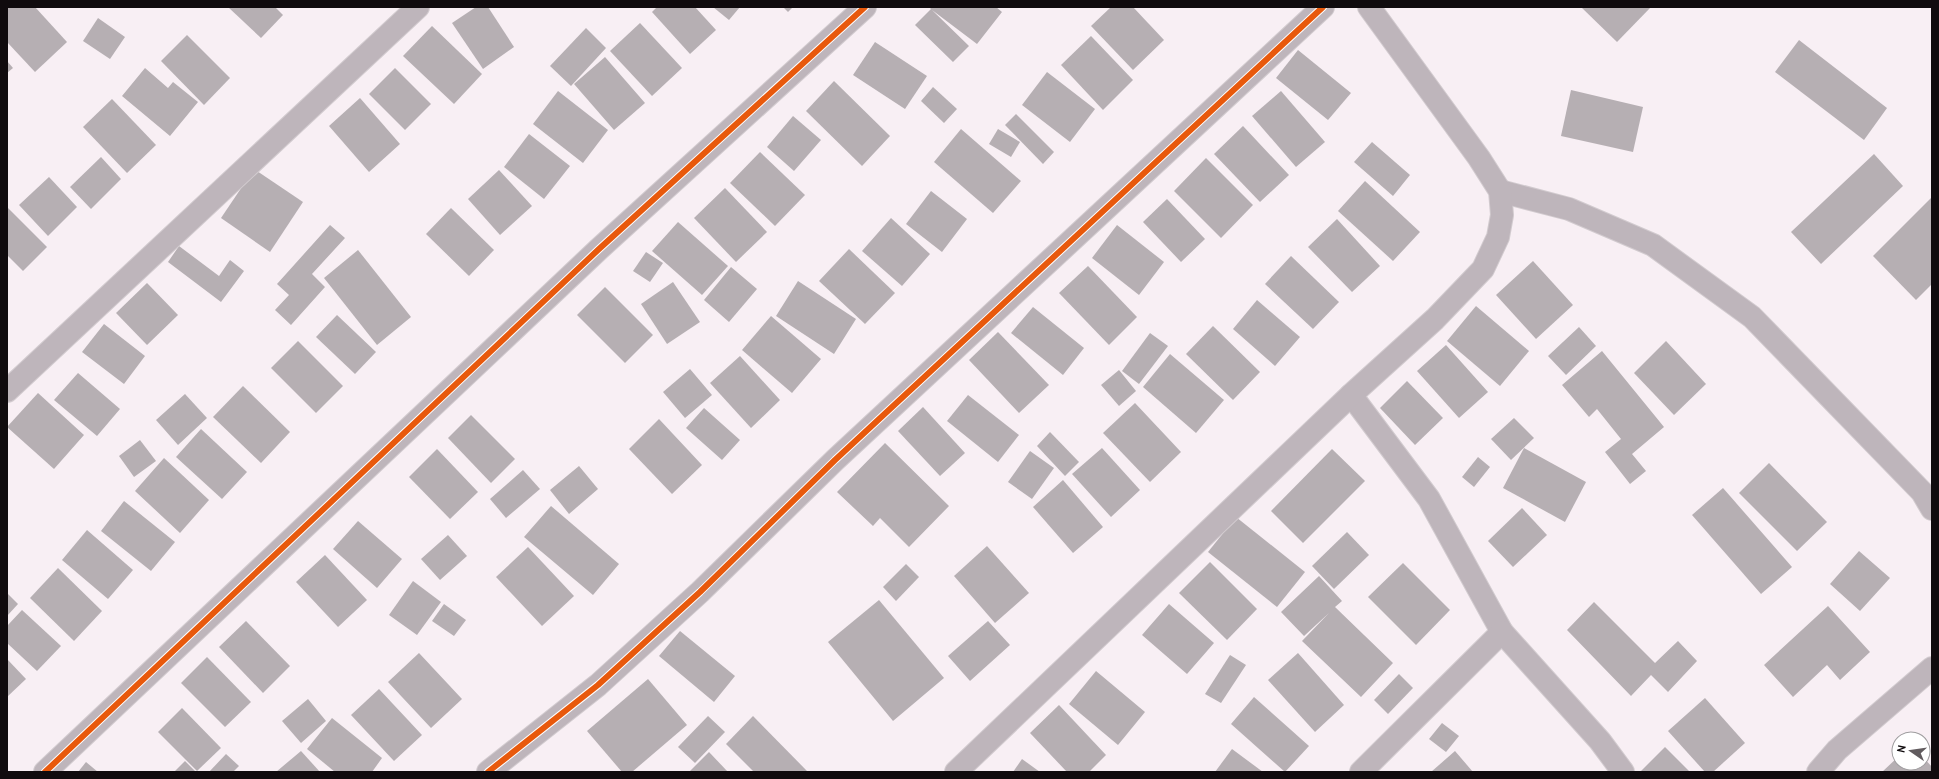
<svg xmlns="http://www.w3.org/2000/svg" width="1939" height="779" viewBox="0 0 1939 779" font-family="'PT Sans',sans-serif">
  <rect width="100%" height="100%" fill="#f8eff4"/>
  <g fill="#b6afb3">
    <polygon points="7,7 35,7 67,42 35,72 7,42"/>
    <polygon points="228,7 275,7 283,15 261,38"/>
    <polygon points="476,7 488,7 514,47 483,69 452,23"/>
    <polygon points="657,7 695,7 716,30 690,54 652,12"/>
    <polygon points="713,7 740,7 729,20"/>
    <polygon points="783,7 793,7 788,12"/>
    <polygon points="929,7 996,7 1002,12 977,44 932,10 969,46 953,62 915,25 931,9"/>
    <polygon points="1111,7 1133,7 1164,40 1133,70 1091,26"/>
    <polygon points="1581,7 1651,7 1617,42"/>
    <polygon points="98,18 125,37 110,59 83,41"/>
    <polygon points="640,23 682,68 652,96 610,51"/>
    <polygon points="432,26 482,74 454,104 403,56"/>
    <polygon points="586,28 606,48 571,86 550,66"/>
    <polygon points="187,35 230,78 204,105 161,61"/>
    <polygon points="1091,36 1133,80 1103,110 1061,65"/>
    <polygon points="1799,40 1887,108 1864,140 1775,72"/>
    <polygon points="875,42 927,76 905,109 853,75"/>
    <polygon points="1298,50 1351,93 1328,120 1276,78"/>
    <polygon points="605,57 645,103 614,130 574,84"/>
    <polygon points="7,61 13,68 7,73"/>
    <polygon points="145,68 168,88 173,82 198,102 170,136 122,96"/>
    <polygon points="395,68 431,104 405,130 369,94"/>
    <polygon points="1047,72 1095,109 1070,142 1022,105"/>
    <polygon points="834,81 890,136 862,166 806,111"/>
    <polygon points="933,87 957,109 944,123 921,101"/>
    <polygon points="1571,90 1643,107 1633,152 1561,136"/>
    <polygon points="558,91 608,130 583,163 533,124"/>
    <polygon points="1281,91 1325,142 1296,167 1252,116"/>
    <polygon points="360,98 400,144 369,172 329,126"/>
    <polygon points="112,99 156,145 127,173 83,127"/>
    <polygon points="1016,114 1054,152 1043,164 1005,125"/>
    <polygon points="793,116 821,140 794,171 767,147"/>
    <polygon points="1243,126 1289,175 1260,202 1214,154"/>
    <polygon points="961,129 1021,181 993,213 934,162"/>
    <polygon points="998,129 1020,142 1011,157 989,144"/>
    <polygon points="529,134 570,166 544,199 504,167"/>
    <polygon points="1372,142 1410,175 1393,196 1354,162"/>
    <polygon points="760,152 805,195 775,226 730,183"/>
    <polygon points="1874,154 1903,186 1821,264 1791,232"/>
    <polygon points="101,157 121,179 91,209 70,187"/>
    <polygon points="1206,158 1253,205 1221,238 1174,191"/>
    <polygon points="254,169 303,202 270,252 221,218"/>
    <polygon points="499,170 532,206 500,235 468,199"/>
    <polygon points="49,177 77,207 48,236 19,205"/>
    <polygon points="1365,181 1420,232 1393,261 1338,211"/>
    <polygon points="725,188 767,232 736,262 694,218"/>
    <polygon points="931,191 967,219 942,252 906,224"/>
    <polygon points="1932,197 1932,284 1916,300 1873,256"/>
    <polygon points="1167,199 1205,239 1181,262 1143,222"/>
    <polygon points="7,207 47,247 23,271 7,255"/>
    <polygon points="451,208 494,250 469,276 426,234"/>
    <polygon points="891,218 930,254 902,286 862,251"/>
    <polygon points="1337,219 1380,266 1352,292 1308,247"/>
    <polygon points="678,222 728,266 702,295 652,251"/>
    <polygon points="330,225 345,238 312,274 325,287 291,325 275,310 289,295 277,284"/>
    <polygon points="1117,225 1164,262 1139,295 1092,258"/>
    <polygon points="179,246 219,276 230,260 244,271 221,302 168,262"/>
    <polygon points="849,249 895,293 865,324 819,281"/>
    <polygon points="358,250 411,317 377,345 324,278"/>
    <polygon points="646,252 663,263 650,282 633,271"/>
    <polygon points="1291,256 1339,302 1313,329 1265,284"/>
    <polygon points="1533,261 1573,305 1536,339 1496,295"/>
    <polygon points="1088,266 1137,317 1109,345 1059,293"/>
    <polygon points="731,267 757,289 729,322 704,300"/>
    <polygon points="798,281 856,319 834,354 776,316"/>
    <polygon points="673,282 700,322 667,344 641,304"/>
    <polygon points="147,283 178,315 147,345 116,313"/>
    <polygon points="605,287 653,335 625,363 577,315"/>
    <polygon points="1257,300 1300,337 1275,366 1233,329"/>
    <polygon points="1476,306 1529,351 1500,386 1447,341"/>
    <polygon points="1033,307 1084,348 1063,375 1011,333"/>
    <polygon points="337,315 376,352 355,374 316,337"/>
    <polygon points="771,316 821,359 792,393 742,350"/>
    <polygon points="104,324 145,356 124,384 82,352"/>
    <polygon points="1213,326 1260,372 1233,400 1186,354"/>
    <polygon points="1579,327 1596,346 1566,375 1548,356"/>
    <polygon points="998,332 1049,385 1019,413 969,360"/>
    <polygon points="1150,333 1168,346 1139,384 1122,371"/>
    <polygon points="298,341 343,386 316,413 271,368"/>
    <polygon points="1666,341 1706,384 1674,415 1634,373"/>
    <polygon points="1446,345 1488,392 1459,418 1417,371"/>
    <polygon points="1602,351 1664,427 1632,454 1646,471 1630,484 1605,452 1621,439 1597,409 1589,417 1562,385"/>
    <polygon points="1170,354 1224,400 1196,433 1143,387"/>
    <polygon points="740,356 780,400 751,428 710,383"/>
    <polygon points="690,369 712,395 685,418 663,392"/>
    <polygon points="1119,370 1136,391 1119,406 1101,385"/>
    <polygon points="78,373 120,409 97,436 54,400"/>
    <polygon points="1407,381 1443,418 1415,445 1380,408"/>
    <polygon points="243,386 290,432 261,463 213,417"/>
    <polygon points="38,393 84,435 54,469 7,427"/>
    <polygon points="185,394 207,418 178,445 156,420"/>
    <polygon points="968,395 1019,435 998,462 947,421"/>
    <polygon points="1135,403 1181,452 1150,482 1103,433"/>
    <polygon points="923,407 965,453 940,476 898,431"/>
    <polygon points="704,408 740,440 722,460 686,428"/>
    <polygon points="471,415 515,459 491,483 448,438"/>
    <polygon points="1514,418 1534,438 1511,460 1491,439"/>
    <polygon points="659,419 702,465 672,494 629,449"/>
    <polygon points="201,429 247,472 222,499 176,457"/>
    <polygon points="1050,432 1079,462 1065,476 1037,446"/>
    <polygon points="140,440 156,461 134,477 119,456"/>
    <polygon points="885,443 949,506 909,547 880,518 873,526 837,492"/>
    <polygon points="1102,448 1140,490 1111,517 1072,474"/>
    <polygon points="1524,448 1586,482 1565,522 1503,488"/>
    <polygon points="437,449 478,492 450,519 409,477"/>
    <polygon points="1332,449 1365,481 1303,543 1271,511"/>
    <polygon points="1030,451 1054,468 1032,499 1008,482"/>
    <polygon points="1478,457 1490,467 1474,487 1462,477"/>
    <polygon points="164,458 209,500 180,533 135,491"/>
    <polygon points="1769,463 1827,522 1797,551 1739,493"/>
    <polygon points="579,466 598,489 569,514 550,490"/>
    <polygon points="523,470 540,489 506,518 490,499"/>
    <polygon points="1063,480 1103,527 1073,553 1033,507"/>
    <polygon points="1723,488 1792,567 1761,594 1692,515"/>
    <polygon points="124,501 175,542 151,571 101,531"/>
    <polygon points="551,506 619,564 593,595 524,537"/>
    <polygon points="1522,508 1547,535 1513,567 1488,541"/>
    <polygon points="1236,517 1305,572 1277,607 1208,552"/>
    <polygon points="358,521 402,559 377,588 333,549"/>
    <polygon points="87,530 133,570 108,599 62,560"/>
    <polygon points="1347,532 1369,555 1334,589 1312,566"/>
    <polygon points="448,535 467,556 440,580 421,559"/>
    <polygon points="987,546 1029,593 995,623 954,576"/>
    <polygon points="528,547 574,596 542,626 496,577"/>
    <polygon points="1859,551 1890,578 1860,611 1830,584"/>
    <polygon points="325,555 367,600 338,627 296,582"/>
    <polygon points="1210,562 1257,609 1227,640 1179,593"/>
    <polygon points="1403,563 1450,610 1416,645 1368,597"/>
    <polygon points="906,564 919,577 896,601 883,587"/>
    <polygon points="58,568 102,611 74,641 30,598"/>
    <polygon points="1319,576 1342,601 1335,607 1393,663 1361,697 1302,641 1329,613 1304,636 1281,612"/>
    <polygon points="413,581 441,602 417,635 389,615"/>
    <polygon points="7,593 18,604 7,616"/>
    <polygon points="879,600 944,678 893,721 828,642"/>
    <polygon points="1594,602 1655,663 1678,641 1697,661 1668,692 1651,675 1631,696 1567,630"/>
    <polygon points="444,604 466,620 454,636 432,621"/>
    <polygon points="1169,604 1214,643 1187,674 1142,635"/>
    <polygon points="1828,606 1870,652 1840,680 1827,665 1793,697 1764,665"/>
    <polygon points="22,610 61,646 37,671 7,643 7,626"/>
    <polygon points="246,621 290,666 263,693 219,647"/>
    <polygon points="988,621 1010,645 970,681 948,656"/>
    <polygon points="680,631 735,676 714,702 659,656"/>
    <polygon points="419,653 462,699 431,728 388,682"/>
    <polygon points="1298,653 1344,705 1315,732 1268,680"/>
    <polygon points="1230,655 1246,665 1221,703 1205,694"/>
    <polygon points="207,657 251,702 225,727 181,683"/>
    <polygon points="7,659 26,679 7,697"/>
    <polygon points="1096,671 1145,712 1118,745 1069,704"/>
    <polygon points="1399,674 1413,688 1388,714 1374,700"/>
    <polygon points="648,679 687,725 632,772 622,772 587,731"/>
    <polygon points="379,689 422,735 394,761 351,715"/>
    <polygon points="1254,697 1309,746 1285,772 1231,724"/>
    <polygon points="1705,698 1745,743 1713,772 1705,772 1668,731"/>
    <polygon points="308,699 326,721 301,743 282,721"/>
    <polygon points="1059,705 1106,755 1089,772 1067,772 1030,733"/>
    <polygon points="182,708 221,748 197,771 158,732"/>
    <polygon points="708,716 725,732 695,763 678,747"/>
    <polygon points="753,716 808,772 754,772 726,744"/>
    <polygon points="332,718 382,758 372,772 335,772 307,749"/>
    <polygon points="1442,723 1459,736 1446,752 1429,739"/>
    <polygon points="1665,747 1690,772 1640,772"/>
    <polygon points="1232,749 1263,772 1215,772"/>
    <polygon points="301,751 320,772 276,772"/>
    <polygon points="1455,751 1473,772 1431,772"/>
    <polygon points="709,752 728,772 689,772"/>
    <polygon points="226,754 239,766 233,772 209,772"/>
    <polygon points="1899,756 1899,763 1923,763 1923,757 1932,767 1932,772 1882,772"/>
    <polygon points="1022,759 1040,772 1013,772"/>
    <polygon points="185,761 196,772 174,772"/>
    <polygon points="86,762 98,772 78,772"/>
  </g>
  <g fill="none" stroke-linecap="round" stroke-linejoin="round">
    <g stroke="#d2cbcf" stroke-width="24">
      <g id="street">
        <polyline points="1500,191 1569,209 1653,245 1752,317 1922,492 1932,509"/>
        <polyline points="7,391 418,7"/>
        <polyline points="1351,395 1429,499 1502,632 1600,741 1623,772"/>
        <polyline points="45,772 599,249 865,7"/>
        <polyline points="488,772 598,685 700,592 835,460 1323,7"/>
        <polyline points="956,772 1351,395 1435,319 1483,269 1498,237 1502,215 1500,191 1479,158 1369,7"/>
        <polyline points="1361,772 1502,632"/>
        <polyline points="1818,772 1837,750 1932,668"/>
      </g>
    </g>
    <use href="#street" stroke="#beb5bb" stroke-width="22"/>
    <g stroke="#fff" stroke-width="8">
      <g id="cycleway">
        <polyline points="45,772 599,249 865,7"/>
        <polyline points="488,772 598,685 700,592 835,460 1323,7"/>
      </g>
    </g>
    <use href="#cycleway" stroke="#e8590c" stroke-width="6"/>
  </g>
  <rect width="1939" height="779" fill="none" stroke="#100b0e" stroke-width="16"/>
  <g transform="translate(1911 751) rotate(283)"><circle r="19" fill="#ffffff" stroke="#9f9d9f"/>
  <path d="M0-3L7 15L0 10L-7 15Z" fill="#615b5e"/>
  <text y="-6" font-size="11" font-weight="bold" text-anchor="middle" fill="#100b0e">N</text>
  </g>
</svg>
